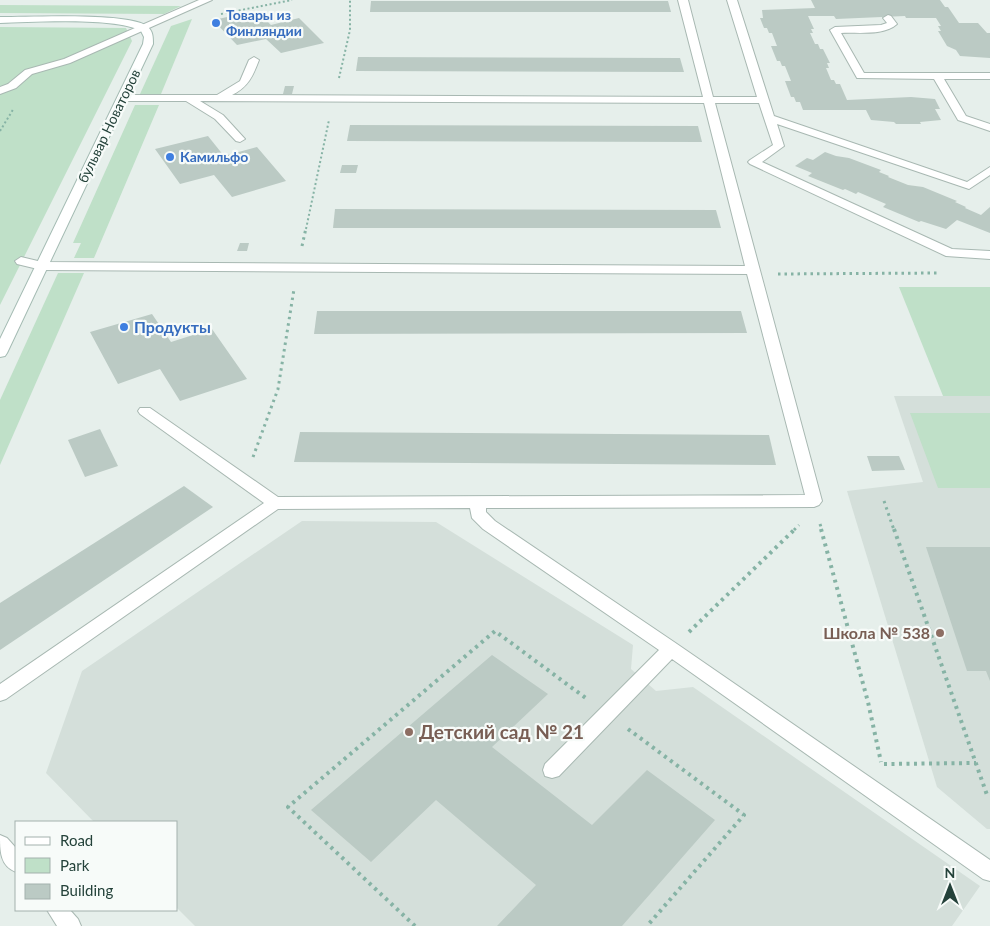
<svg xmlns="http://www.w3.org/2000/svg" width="990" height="926" viewBox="0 0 990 926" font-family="Lato,sans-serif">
  <rect width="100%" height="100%" fill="#e6efeb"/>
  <g fill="#d4dfda">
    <polygon points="894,396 990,396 990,829 987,829 937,787 847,491 923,482"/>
    <polygon points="302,521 436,522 633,645 631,669 656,691 693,687 980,886 952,926 195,926 176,907 176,822 94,822 46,773 82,671"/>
  </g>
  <g fill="#bfe0c8">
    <polygon points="0,5 181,6 164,14 0,13"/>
    <polygon points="192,19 161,94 140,94 171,26"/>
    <polygon points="0,27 126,28 132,41 0,305"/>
    <polygon points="135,105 159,105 94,258 74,258 81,243 73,243"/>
    <polygon points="58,273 84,273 0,465 0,400"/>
    <polygon points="899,287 990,287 990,396 943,396"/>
    <polygon points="910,413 990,413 990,488 938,488"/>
  </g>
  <g fill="#bbcac4">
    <polygon points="811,0 940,0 945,7 948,7 959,23 978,23 987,33 990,33 990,58 960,56 956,50 947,46 938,31 941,31 938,26 941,26 936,18 906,18 905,16 836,19 834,16 808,16 814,29 811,29 813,33 810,33 815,44 818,44 820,49 823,49 830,63 827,63 829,68 826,68 831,80 834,80 836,84 840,84 847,100 911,97 935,99 940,109 935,109 941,120 920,122 921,124 896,124 894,122 871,120 866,110 803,110 800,102 796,102 794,97 791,97 785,81 791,81 785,66 782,66 780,61 777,61 771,46 777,46 772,33 769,33 767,28 764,28 760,18 763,18 762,10 815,8"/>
    <polygon points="371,1 668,1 671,12 370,12"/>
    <polygon points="256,11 271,25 299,18 324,43 281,53 266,39 237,45 213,20"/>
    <polygon points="358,57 680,58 684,72 356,71"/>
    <polygon points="285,86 294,86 292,94 283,94"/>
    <polygon points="350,125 698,126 702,142 347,141"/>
    <polygon points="208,136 224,156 257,147 286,181 232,197 214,175 180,184 155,149"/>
    <polygon points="825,152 836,156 849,158 881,170 879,172 889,176 888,177 908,185 923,187 957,201 955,202 966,207 965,208 981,215 990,207 990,233 957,220 946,229 921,221 919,222 883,207 886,204 858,192 856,194 845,189 843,190 808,176 812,173 795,166 807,158 813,160"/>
    <polygon points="342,165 358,165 356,173 340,173"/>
    <polygon points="335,209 716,210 721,228 333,228"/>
    <polygon points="240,243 249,243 247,251 237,251"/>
    <polygon points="317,311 741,311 747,333 314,334"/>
    <polygon points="152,314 171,342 212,329 247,379 180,401 160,369 118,384 90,332"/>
    <polygon points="100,429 118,466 85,477 68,440"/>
    <polygon points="300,432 769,435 776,465 294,462"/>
    <polygon points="867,456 899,456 905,470 872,471"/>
    <polygon points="184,486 213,507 0,650 0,603"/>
    <polygon points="926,547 990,547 990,681 986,671 967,671"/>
    <polygon points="492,655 548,694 492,747 592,825 647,770 715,820 622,926 497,926 536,885 436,800 371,862 311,810"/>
  </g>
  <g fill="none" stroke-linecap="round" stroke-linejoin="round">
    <g stroke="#a8b8b2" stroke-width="2">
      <g id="lane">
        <polygon points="199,0 212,0 70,63 32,74 16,88 0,94 0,87 8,84 25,70 64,59"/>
        <path d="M678 0H688L713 97H757L727 0H737L774 116 967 182 990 167V175L969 189 777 124 784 146 762 162 952 249 990 251V259L946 256 750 164 748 162 750 160 773 145 759 103H715L822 501 819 505 814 507 486 508V512L495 521 677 644 990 860V881L983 879 672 659 559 776 552 778 545 776 543 770 545 764 659 650 483 529 472 518 470 508 278 509 6 699 0 701V684L264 503 140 414 138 411 140 408H150L278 497 805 495 747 274 42 270 17 264 15 261 21 257 42 262 745 266 704 103 200 101 223 115 245 139 240 142 236 141 215 119 186 101H122L117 98 122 95H217L240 81 249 60 254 57 259 60C253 76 248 87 232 95L703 97Z"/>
        <path d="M888 15 891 16 897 24C884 36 858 32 841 33L864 73H990V79H944L966 116 990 124V131L958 120 934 79 857 78 830 30 835 27 881 25 887 23 883 18Z"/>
        <path d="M0 835 7 838 16 848V872C0 866 0 851 0 835Z"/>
        <polygon points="47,910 70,910 78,919 81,926 57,926"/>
      </g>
    </g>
    <g stroke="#a4bbb3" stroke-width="2">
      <path id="secondary" d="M0 17C28 17 128 12 147 26 153 31 153 37 153 44L7 353 5 356 0 357V339L143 44 144 37 141 31C117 17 31 22 0 23Z"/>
    </g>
    <g stroke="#86b3a5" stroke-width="2" stroke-dasharray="2 2.5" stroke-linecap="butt">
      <polyline points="221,14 292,0"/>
      <polyline points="339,78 350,30 350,0"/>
      <polyline points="0,131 14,108"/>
      <polyline points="306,229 329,120"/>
    </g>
    <g stroke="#86b3a5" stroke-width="3" stroke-dasharray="2.5 4" stroke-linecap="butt">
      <polyline points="302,246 306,228"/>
      <polyline points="778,274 937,273"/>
      <polyline points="253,457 278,389 294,289"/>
      <polyline points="884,501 894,530"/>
      <polyline points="820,524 822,530"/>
      <polyline points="794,530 799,525"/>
    </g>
    <g stroke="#86b3a5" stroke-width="4" stroke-dasharray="3 4.5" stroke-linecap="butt">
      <polyline points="821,529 868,702 881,762"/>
      <polyline points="894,529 987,795 990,795"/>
      <polyline points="689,632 795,529"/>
      <polyline points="628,729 744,815 647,926"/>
      <polyline points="884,764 976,763"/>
      <polyline points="415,926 288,807 495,631 587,699"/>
    </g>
    <use href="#lane" fill="#fff" fill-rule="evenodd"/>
    <use href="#secondary" fill="#fff" fill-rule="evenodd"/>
  </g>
  <g fill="#3f7fe0" stroke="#f7fbf9" stroke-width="2">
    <circle cx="216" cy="23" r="5"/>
    <circle cx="170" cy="157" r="5"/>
    <circle cx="124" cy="327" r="5"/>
  </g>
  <g fill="#8d6e63" stroke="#f7fbf9" stroke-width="2">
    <circle cx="940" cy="633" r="5"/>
    <circle cx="409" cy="732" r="5"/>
  </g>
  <g text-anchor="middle" stroke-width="4.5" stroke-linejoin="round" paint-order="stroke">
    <g font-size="14" font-weight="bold" fill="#366cbe" stroke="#f7fbf9" text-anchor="start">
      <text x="226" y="20">Товары из<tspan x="226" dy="16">Финляндии</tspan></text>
      <text x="180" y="162">Камильфо</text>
    </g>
    <g font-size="14" fill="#24423a" stroke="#f7fbf9">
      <text transform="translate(109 126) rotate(-64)" y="5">бульвар Новаторов</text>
    </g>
    <g font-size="16" font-weight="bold" fill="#366cbe" stroke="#f7fbf9" text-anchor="start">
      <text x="134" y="333">Продукты</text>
    </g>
    <g font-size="16" font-weight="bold" fill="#785e54" stroke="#f7fbf9" text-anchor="end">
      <text x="930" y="639">Школа № 538</text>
    </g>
    <g font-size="19" font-weight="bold" fill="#785e54" stroke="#f7fbf9" text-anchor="start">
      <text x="419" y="739">Детский сад № 21</text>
    </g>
  </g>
  <rect x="15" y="821" width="162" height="90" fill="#f7fbf9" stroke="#a3b1ad"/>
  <rect x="25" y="837" width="25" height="8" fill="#ffffff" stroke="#a3b1ad"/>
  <text x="60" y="846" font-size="15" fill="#24423a">Road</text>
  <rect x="25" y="858" width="25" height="15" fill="#bfe0c8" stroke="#a3b1ad"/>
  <text x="60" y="871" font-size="15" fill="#24423a">Park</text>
  <rect x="25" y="884" width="25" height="15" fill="#bbcac4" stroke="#a3b1ad"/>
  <text x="60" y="896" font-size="15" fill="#24423a">Building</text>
  <g transform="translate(950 886)" stroke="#f7fbf9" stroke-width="4" paint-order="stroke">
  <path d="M0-4L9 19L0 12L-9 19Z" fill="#24423a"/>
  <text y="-8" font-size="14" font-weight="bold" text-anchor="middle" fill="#24423a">N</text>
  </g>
</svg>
